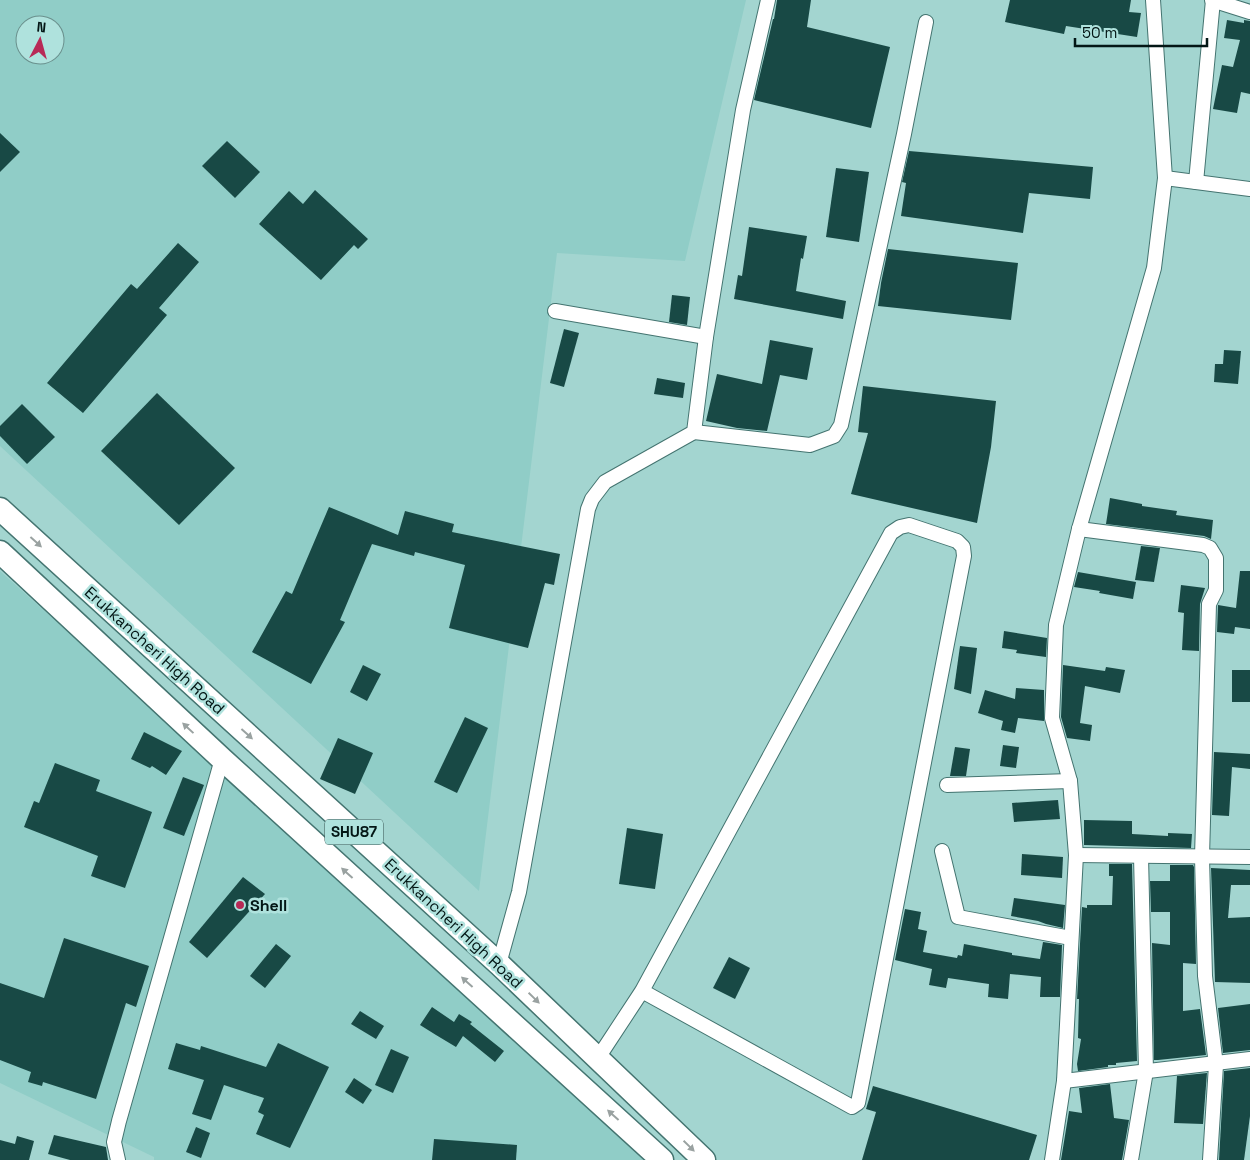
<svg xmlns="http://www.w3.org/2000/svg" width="1250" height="1160" viewBox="0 0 1250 1160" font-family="'Space Grotesk',sans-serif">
  <rect width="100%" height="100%" fill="#a3d5d0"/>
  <g fill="#90cdc7" fill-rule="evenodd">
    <path d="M0 0H746L685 261 557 253 479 891 0 446ZM25 25H55V55H25Z"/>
    <polygon points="0,571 655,1160 154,1160 154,1157 0,1083"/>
  </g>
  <g fill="#184945">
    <polygon points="777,0 811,0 807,27 890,47 871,128 754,100 773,19 774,19"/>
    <polygon points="1010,0 1131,0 1129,12 1141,13 1137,37 1066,26 1064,34 1005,22"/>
    <polygon points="1227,20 1244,23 1244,20 1250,21 1250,94 1241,92 1237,113 1213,109 1222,65 1233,67 1240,40 1224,38"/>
    <polygon points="0,133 20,152 0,172"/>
    <polygon points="227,141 260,172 235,198 202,166"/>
    <polygon points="909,151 1093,167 1090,199 1029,193 1023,233 901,216 906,183 902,182"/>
    <polygon points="836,168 869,172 859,242 826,237"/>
    <polygon points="315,190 368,239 358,249 354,245 321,280 259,224 289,191 303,204"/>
    <polygon points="749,227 807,236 803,259 801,258 796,291 846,301 843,319 734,299 738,275 742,276"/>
    <polygon points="178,243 199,262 159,308 167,315 83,413 47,383 131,284 137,289"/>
    <polygon points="888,249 1018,263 1011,320 878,306 881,283"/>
    <polygon points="672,295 690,297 687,325 669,322"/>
    <polygon points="564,329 579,333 564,387 550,383"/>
    <polygon points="770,340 813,348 807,380 780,375 767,431 737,428 706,421 717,374 762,384"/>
    <polygon points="1224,350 1241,351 1238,384 1214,382 1215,364 1223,364"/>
    <polygon points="657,378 685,383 683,398 654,394"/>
    <polygon points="863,386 996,401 991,447 977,523 851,494 868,433 858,432"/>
    <polygon points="157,393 235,468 179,525 101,451"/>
    <polygon points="22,404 55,437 27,464 0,436 0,426"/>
    <polygon points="1110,498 1142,504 1142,506 1177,511 1176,515 1213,520 1211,539 1204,536 1106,524"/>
    <polygon points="329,507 398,535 405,511 454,524 452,532 560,554 554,585 545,583 528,648 449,628 465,565 415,552 414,556 372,544 340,620 345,622 311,684 252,652 286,591 292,594"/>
    <polygon points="1141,546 1160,548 1154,582 1135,580"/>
    <polygon points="1240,571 1250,571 1250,629 1235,627 1234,634 1217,632 1218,605 1236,608"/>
    <polygon points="1078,572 1136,582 1133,599 1099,593 1100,591 1074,587"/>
    <polygon points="1181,585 1205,588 1200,604 1199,651 1182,650 1184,613 1178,612"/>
    <polygon points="1004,631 1047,638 1046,657 1016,653 1017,650 1002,648"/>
    <polygon points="960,646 977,648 971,694 954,689"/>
    <polygon points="363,665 381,674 367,701 350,692"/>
    <polygon points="1063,665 1105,671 1106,667 1125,670 1120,693 1085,686 1080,723 1092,725 1090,741 1067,738 1061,717"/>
    <rect x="1232" y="670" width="18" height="32"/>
    <polygon points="1016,688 1044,690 1044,721 1018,718 1015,733 1001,730 1003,721 978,713 985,690 1015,699"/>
    <polygon points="465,717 488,728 457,793 434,782"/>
    <polygon points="144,732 182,751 166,775 152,766 150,768 131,759"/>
    <polygon points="338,738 373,753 355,794 320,779"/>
    <polygon points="1003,745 1019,747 1016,768 1000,766"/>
    <polygon points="955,747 970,749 966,776 950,776"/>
    <polygon points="1214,752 1250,754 1250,769 1232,767 1229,816 1212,815"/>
    <polygon points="55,763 100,780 96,791 152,812 125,888 91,876 98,856 24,827 34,801 39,803"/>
    <polygon points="183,777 204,785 184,836 163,828"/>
    <polygon points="1058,800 1060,819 1014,822 1012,803"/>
    <polygon points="1084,820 1132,821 1132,834 1168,836 1168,833 1192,834 1191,848 1084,845"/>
    <polygon points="627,828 663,834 655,889 619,884"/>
    <polygon points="1022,854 1063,857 1062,878 1021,875"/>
    <polygon points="1109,864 1132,864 1137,1061 1116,1063 1116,1065 1108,1065 1108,1067 1078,1071 1077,1064 1081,1039 1078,1038 1079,999 1077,999 1082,907 1087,908 1087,905 1112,905 1113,876 1109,876"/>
    <polygon points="1170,865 1193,865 1194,867 1196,964 1183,963 1183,1011 1200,1009 1206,1055 1158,1060 1154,1060 1152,943 1170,945 1170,912 1151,912 1150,881 1170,881"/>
    <polygon points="1211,868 1250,870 1250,885 1231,885 1228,918 1250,917 1250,983 1215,982"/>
    <polygon points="243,877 265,894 207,958 189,942"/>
    <polygon points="1014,898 1065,905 1063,928 1046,924 1038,921 1011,916"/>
    <polygon points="905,909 921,912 918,929 927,931 923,952 957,958 958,955 962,956 964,944 1012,953 1012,955 1040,959 1043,942 1062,945 1060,997 1040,997 1041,977 1010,974 1008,999 988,997 989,984 948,978 946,988 929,985 932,969 895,960"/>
    <polygon points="64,938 149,966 136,1007 126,1003 96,1099 43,1082 42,1086 28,1082 31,1072 0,1060 0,983 44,998"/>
    <polygon points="276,944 291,956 265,988 250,976"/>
    <polygon points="729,957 750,968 735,999 713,988"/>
    <polygon points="1250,1004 1250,1050 1223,1053 1218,1008"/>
    <polygon points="432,1007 454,1022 459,1014 472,1022 470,1024 504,1051 495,1062 463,1036 456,1047 436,1035 420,1025"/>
    <polygon points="360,1011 384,1026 376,1039 351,1024"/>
    <polygon points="176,1043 200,1050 201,1046 266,1067 278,1043 329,1067 290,1148 256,1134 264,1115 258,1112 264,1098 224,1085 211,1120 192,1114 204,1080 168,1069"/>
    <polygon points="391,1049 409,1057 393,1093 375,1085"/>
    <polygon points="1250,1068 1250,1116 1244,1160 1219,1160 1224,1071"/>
    <polygon points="1207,1073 1203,1124 1174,1123 1177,1076"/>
    <polygon points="354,1078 372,1090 363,1104 345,1092"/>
    <polygon points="1110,1084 1114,1118 1129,1120 1122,1160 1061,1160 1069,1111 1082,1113 1079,1088"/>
    <polygon points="873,1086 1037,1135 1029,1160 862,1160 876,1112 866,1109"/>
    <polygon points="196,1127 210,1133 201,1158 186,1152"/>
    <polygon points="54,1135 106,1147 108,1160 70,1160 48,1154"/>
    <polygon points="17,1136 34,1141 29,1160 0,1160 0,1140 15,1144"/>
    <polygon points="434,1139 517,1145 516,1160 432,1160"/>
  </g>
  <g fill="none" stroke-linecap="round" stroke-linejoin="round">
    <g stroke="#447470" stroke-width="16">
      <g id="street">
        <polyline points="1153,0 1165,178 1154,268 1079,529 1056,625 1052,718 1070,781 1076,855 1064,1081 1250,1059"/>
        <polyline points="1212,0 1250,12"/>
        <polyline points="1165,178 1250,189"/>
        <polyline points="1196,182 1213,0"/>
        <polyline points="555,311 706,337"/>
        <polyline points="694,432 810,445 834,436 841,425 904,134 926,22"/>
        <polyline points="1079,529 1203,545 1210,548 1216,558 1216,590 1209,604 1202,857 1205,976 1216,1065 1210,1160"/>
        <polyline points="947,785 1070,781"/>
        <polyline points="942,851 958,917 1071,938"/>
        <polyline points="1076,855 1250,857"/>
        <polyline points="499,964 519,892 588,509 592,499 605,482 694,432 706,337 743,110 768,0"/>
        <polyline points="598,1058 642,991 891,533 900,527 909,525 957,541 963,547 964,556 858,1103 852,1107 642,991"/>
        <polyline points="118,1160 114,1142 119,1121 222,759"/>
        <polyline points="1052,1160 1064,1081"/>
        <polyline points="1131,1160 1146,1071 1141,856"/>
      </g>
    </g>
    <g stroke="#447470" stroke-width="25">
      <g id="primary">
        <polyline points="0,509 499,964 704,1160"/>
        <polyline points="0,552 222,759 662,1160"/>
      </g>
    </g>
    <use href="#street" stroke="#fff" stroke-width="14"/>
    <use href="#primary" stroke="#fff" stroke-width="22"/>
  </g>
  <defs><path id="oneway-solid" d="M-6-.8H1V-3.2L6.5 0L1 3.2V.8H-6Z" transform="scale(1.25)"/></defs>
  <g fill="#9aa2a1">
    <use href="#oneway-solid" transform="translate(36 542) rotate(42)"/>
    <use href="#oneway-solid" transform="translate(188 728) rotate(-137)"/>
    <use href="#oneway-solid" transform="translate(247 734) rotate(42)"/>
    <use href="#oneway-solid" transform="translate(347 873) rotate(-138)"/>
    <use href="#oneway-solid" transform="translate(467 982) rotate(-138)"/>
    <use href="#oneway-solid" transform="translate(534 998) rotate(44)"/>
    <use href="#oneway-solid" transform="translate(613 1115) rotate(-138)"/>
    <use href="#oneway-solid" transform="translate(689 1146) rotate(44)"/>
  </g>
  <circle fill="#b82956" stroke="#afe2dd" stroke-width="2" cx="240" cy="905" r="5"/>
  <g text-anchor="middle" stroke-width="5" stroke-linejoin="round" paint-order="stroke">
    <rect fill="#afe2dd" stroke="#375351" stroke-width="1" x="325" y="819.5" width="58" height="25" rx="4"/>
    <g font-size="15" font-weight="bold" fill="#031615">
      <text x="354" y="837">SHU87</text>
    </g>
    <g font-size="16" fill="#031615" stroke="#afe2dd">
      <text transform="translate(155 650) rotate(42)" y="6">Erukkancheri High Road</text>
      <text transform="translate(454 923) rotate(43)" y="6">Erukkancheri High Road</text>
    </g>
    <g font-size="16" font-weight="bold" fill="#031615" stroke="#afe2dd" text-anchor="start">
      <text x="250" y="911">Shell</text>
    </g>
  </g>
  <g transform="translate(40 40) rotate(6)"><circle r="24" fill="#afe2dd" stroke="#6a908d"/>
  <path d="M0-4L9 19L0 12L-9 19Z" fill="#b82956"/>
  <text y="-8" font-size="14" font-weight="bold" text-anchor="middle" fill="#031615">N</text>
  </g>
  <path d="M1075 38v8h132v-8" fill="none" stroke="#031615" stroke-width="2.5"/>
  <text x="1082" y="38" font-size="15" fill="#031615" stroke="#afe2dd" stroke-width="4" paint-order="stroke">50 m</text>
</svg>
